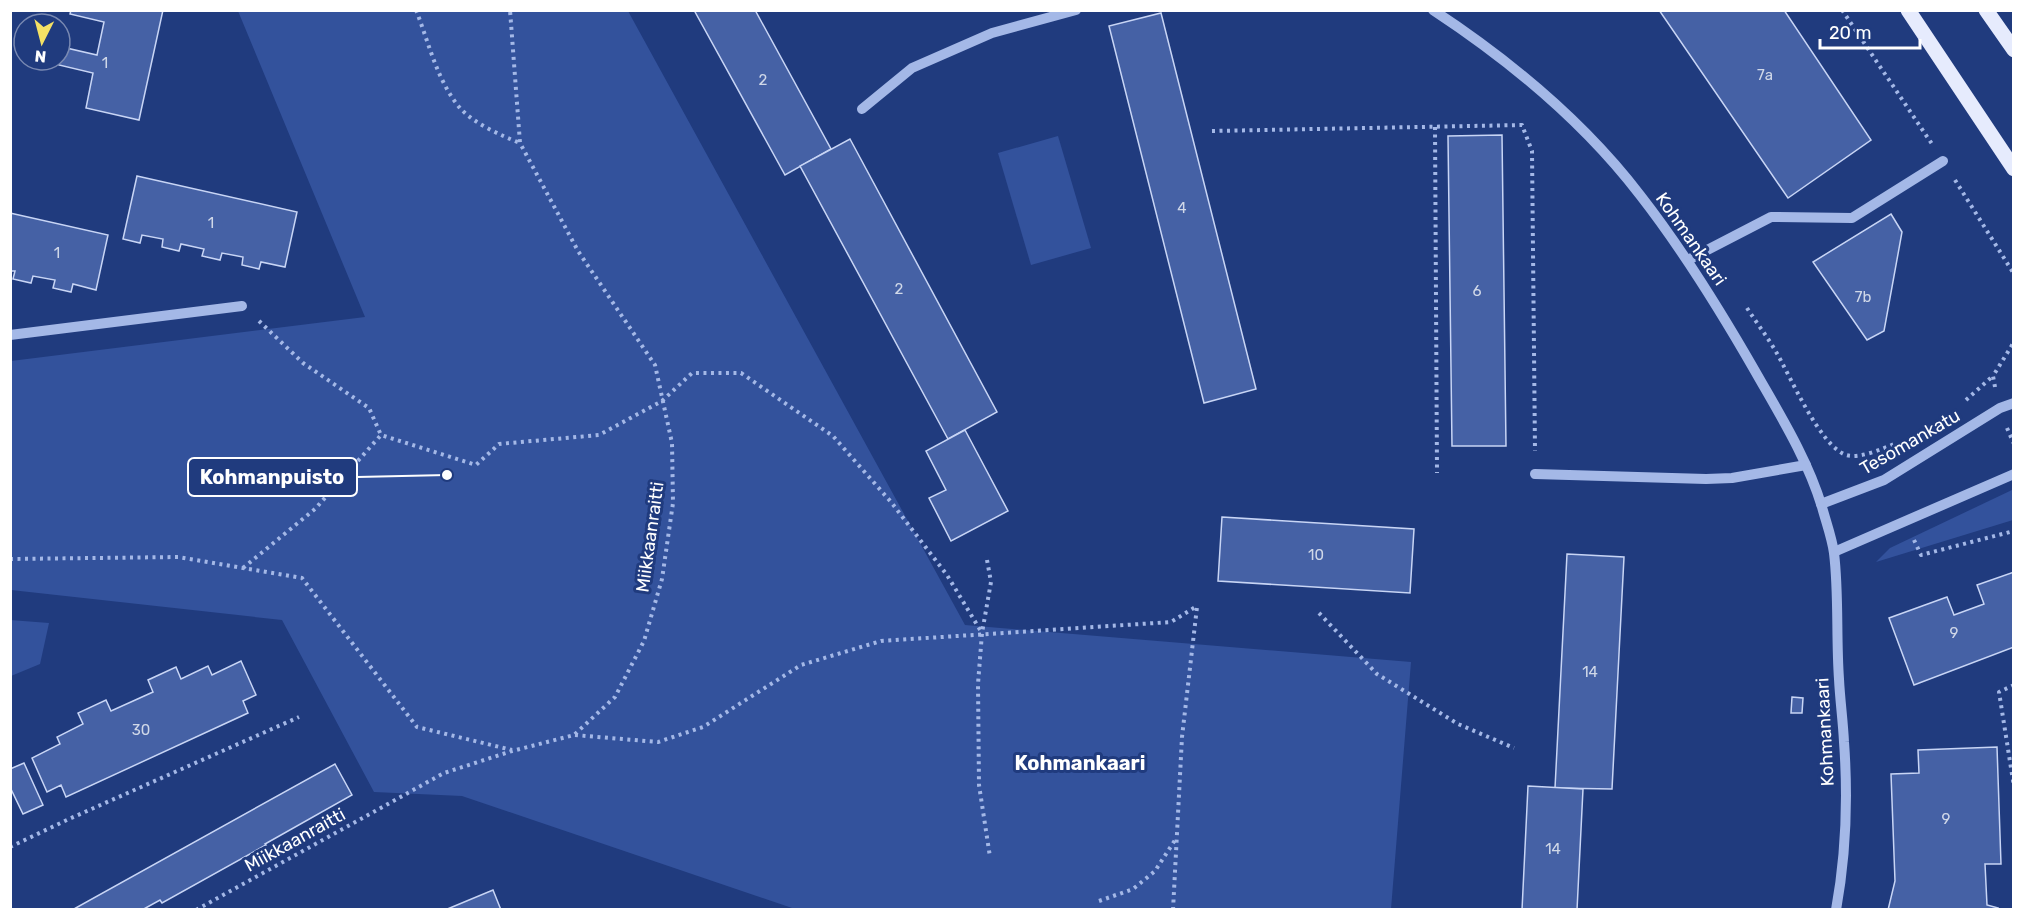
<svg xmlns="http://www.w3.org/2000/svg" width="2024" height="920" viewBox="0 0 2024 920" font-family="Rubik,sans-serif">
  <rect width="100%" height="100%" fill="#203b7e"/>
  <g fill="#33529c">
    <polygon points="238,11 628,11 965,625 1411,662 1391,909 795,909 462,796 374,792 282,620 11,590 11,361 365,317"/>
    <polygon points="1058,136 1091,248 1031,265 998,153"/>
    <polygon points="2012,490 2013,491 2013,520 1876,562 1890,548"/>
    <polygon points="10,620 49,623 40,664 11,676"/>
  </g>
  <g fill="#4561a5" stroke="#c8d5f5" stroke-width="1.5">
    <polygon points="71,10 163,10 139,120 86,108 93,73 59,65 62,47 97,55 104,22 70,14"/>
    <polygon points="694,10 755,10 831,149 785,175"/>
    <polygon points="1659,10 1784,10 1871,140 1788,198"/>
    <polygon points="1161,13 1256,389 1204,403 1109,26"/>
    <polygon points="1502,135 1506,446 1452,446 1448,136"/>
    <polygon points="850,139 997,412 948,439 800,166"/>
    <polygon points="137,176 297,212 285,267 261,262 259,269 242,265 243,257 222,253 220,260 202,256 204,249 181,244 179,251 162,247 163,239 142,235 140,243 123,239"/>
    <polygon points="10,213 108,235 96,290 73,284 71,292 53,288 55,280 33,276 31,283 13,279 15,271 10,271"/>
    <polygon points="1891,214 1902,232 1884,331 1867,340 1813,262"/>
    <polygon points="965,430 1008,511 951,541 929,498 946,490 926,451"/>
    <polygon points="1222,517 1414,529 1410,593 1218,581"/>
    <polygon points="1567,554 1624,557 1612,789 1555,788"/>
    <polygon points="2014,572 2014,647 1914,685 1889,618 1947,597 1954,615 1984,604 1977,585"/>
    <polygon points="241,661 256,695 243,701 248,713 66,797 61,785 47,792 32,758 60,744 57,737 83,724 78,713 106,700 111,711 153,692 148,680 176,667 181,679 208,666 212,675"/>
    <polygon points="1792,697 1803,698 1802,713 1791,713"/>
    <polygon points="1997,747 2001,864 1985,864 1987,905 1998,908 1997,910 1888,910 1895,881 1891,774 1919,773 1918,750"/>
    <polygon points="24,763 43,805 23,814 10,787 10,769"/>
    <polygon points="335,764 352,795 265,844 266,845 162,903 160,900 142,910 72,910"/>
    <polygon points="1528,786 1583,789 1577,910 1522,910"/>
    <polygon points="493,890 501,910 445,910"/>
  </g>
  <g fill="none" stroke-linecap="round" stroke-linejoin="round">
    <g stroke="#a4b8e7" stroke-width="4" stroke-dasharray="3 4.5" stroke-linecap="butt">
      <path d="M416 10C429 43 437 81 460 108 473 123 502 136 520 143"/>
      <polyline points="1842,10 1932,144"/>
      <polyline points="1435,127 1437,473"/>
      <polyline points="1212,131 1522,125 1532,151 1535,451"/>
      <polyline points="1955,180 2014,274"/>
      <path d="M1747 308C1756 322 1766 335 1775 350 1790 375 1819 445 1846 455 1859 459 1882 449 1894 444"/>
      <polyline points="259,321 303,363 369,408 381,435"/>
      <polyline points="1995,387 1993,376 2014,342"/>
      <polyline points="1966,400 1993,376"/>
      <polyline points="2007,428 2014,444"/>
      <polyline points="1914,540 1921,555 2014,531"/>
      <polyline points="10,559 178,557 302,578 417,727 512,750"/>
      <polyline points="987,560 991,582 982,633 978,684 979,785 990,857"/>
      <polyline points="243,568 315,509 381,435 476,465 499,444 599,435 662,401 692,373 741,373 833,436 891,502 947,575 982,633"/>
      <polyline points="1319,613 1377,674 1458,724 1514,748"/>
      <polyline points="2014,685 1999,692 2014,787"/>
      <polyline points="575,735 658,742 703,727 801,665 881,641 1171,622 1197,606"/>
      <polyline points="10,847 69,819 299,717"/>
      <polyline points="1099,901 1133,889 1155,871 1177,837"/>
      <polyline points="196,910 444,773 512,751 574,735 615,697 644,641 662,579 673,503 672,443 655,365 578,251 520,143 510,10"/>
      <polyline points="1173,910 1182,737 1197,607"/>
    </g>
    <g stroke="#a4b8e7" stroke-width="10">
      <path d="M1433 10C1509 60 1584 122 1640 195 1683 250 1720 310 1755 371 1780 415 1807 458 1822 507 1826 522 1832 538 1834 553 1839 594 1836 637 1839 679 1840 700 1843 721 1844 742 1848 797 1846 855 1836 910"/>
      <polyline points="862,109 912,68 992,33 1076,10"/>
      <polyline points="1688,260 1771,217 1852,218 1943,161"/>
      <polyline points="10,335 242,306"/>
      <polyline points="1535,474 1706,479 1732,478 1806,465"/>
      <polyline points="1821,504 1884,480 2000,408 2014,403"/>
      <polyline points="1834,552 2014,474"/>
    </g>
    <g stroke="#e6ebfd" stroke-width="15">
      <polyline points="1908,10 2014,169"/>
      <polyline points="1986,10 2014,50"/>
    </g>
  </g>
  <g text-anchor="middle" stroke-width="6" stroke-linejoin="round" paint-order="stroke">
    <g font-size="15" fill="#d0d8e8">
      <text x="105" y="68">1</text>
      <text x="1765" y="80">7a</text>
      <text x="763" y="85">2</text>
      <text x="1182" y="213">4</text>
      <text x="211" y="228">1</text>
      <text x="57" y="258">1</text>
      <text x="899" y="294">2</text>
      <text x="1477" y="296">6</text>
      <text x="1863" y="302">7b</text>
      <text x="1316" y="560">10</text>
      <text x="1954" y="638">9</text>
      <text x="1590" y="677">14</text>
      <text x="141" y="735">30</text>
      <text x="1946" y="824">9</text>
      <text x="1553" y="854">14</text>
    </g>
    <g font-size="18" fill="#fff" stroke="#203b7e">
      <text transform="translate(1691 239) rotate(55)" y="6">Kohmankaari</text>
      <text transform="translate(1910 442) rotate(-30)" y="6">Tesomankatu</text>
      <text transform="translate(650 537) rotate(-82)" y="6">Miikkaanraitti</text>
      <text transform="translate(1825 732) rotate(-93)" y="6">Kohmankaari</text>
      <text transform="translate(295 840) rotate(-29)" y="6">Miikkaanraitti</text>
    </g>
    <g font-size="20" font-weight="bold" fill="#fff" stroke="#203b7e">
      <text x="1080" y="770">Kohmankaari</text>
    </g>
  </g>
  <path fill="none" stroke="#fff" stroke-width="2" d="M447 475L357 477"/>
  <circle fill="#fff" stroke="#203b7e" stroke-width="2" cx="447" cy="475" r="6"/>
  <rect fill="#203b7e" stroke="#fff" stroke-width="2" x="188" y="458" width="169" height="38" rx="6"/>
  <g font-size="20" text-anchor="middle" font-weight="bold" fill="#fff">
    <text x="272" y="484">Kohmanpuisto</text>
  </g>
  <rect width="2024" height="920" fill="none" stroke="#ffffff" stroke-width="24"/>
  <g transform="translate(42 42) rotate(186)"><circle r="28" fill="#203b7e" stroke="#7989b2" stroke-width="1.5"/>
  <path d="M0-4.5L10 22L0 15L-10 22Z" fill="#f4e165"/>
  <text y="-9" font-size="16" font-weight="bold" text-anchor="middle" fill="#ffffff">N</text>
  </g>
  <path d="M1820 39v9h100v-9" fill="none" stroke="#ffffff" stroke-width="3"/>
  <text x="1829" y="39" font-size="18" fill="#ffffff" stroke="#203b7e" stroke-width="4.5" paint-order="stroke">20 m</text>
</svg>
